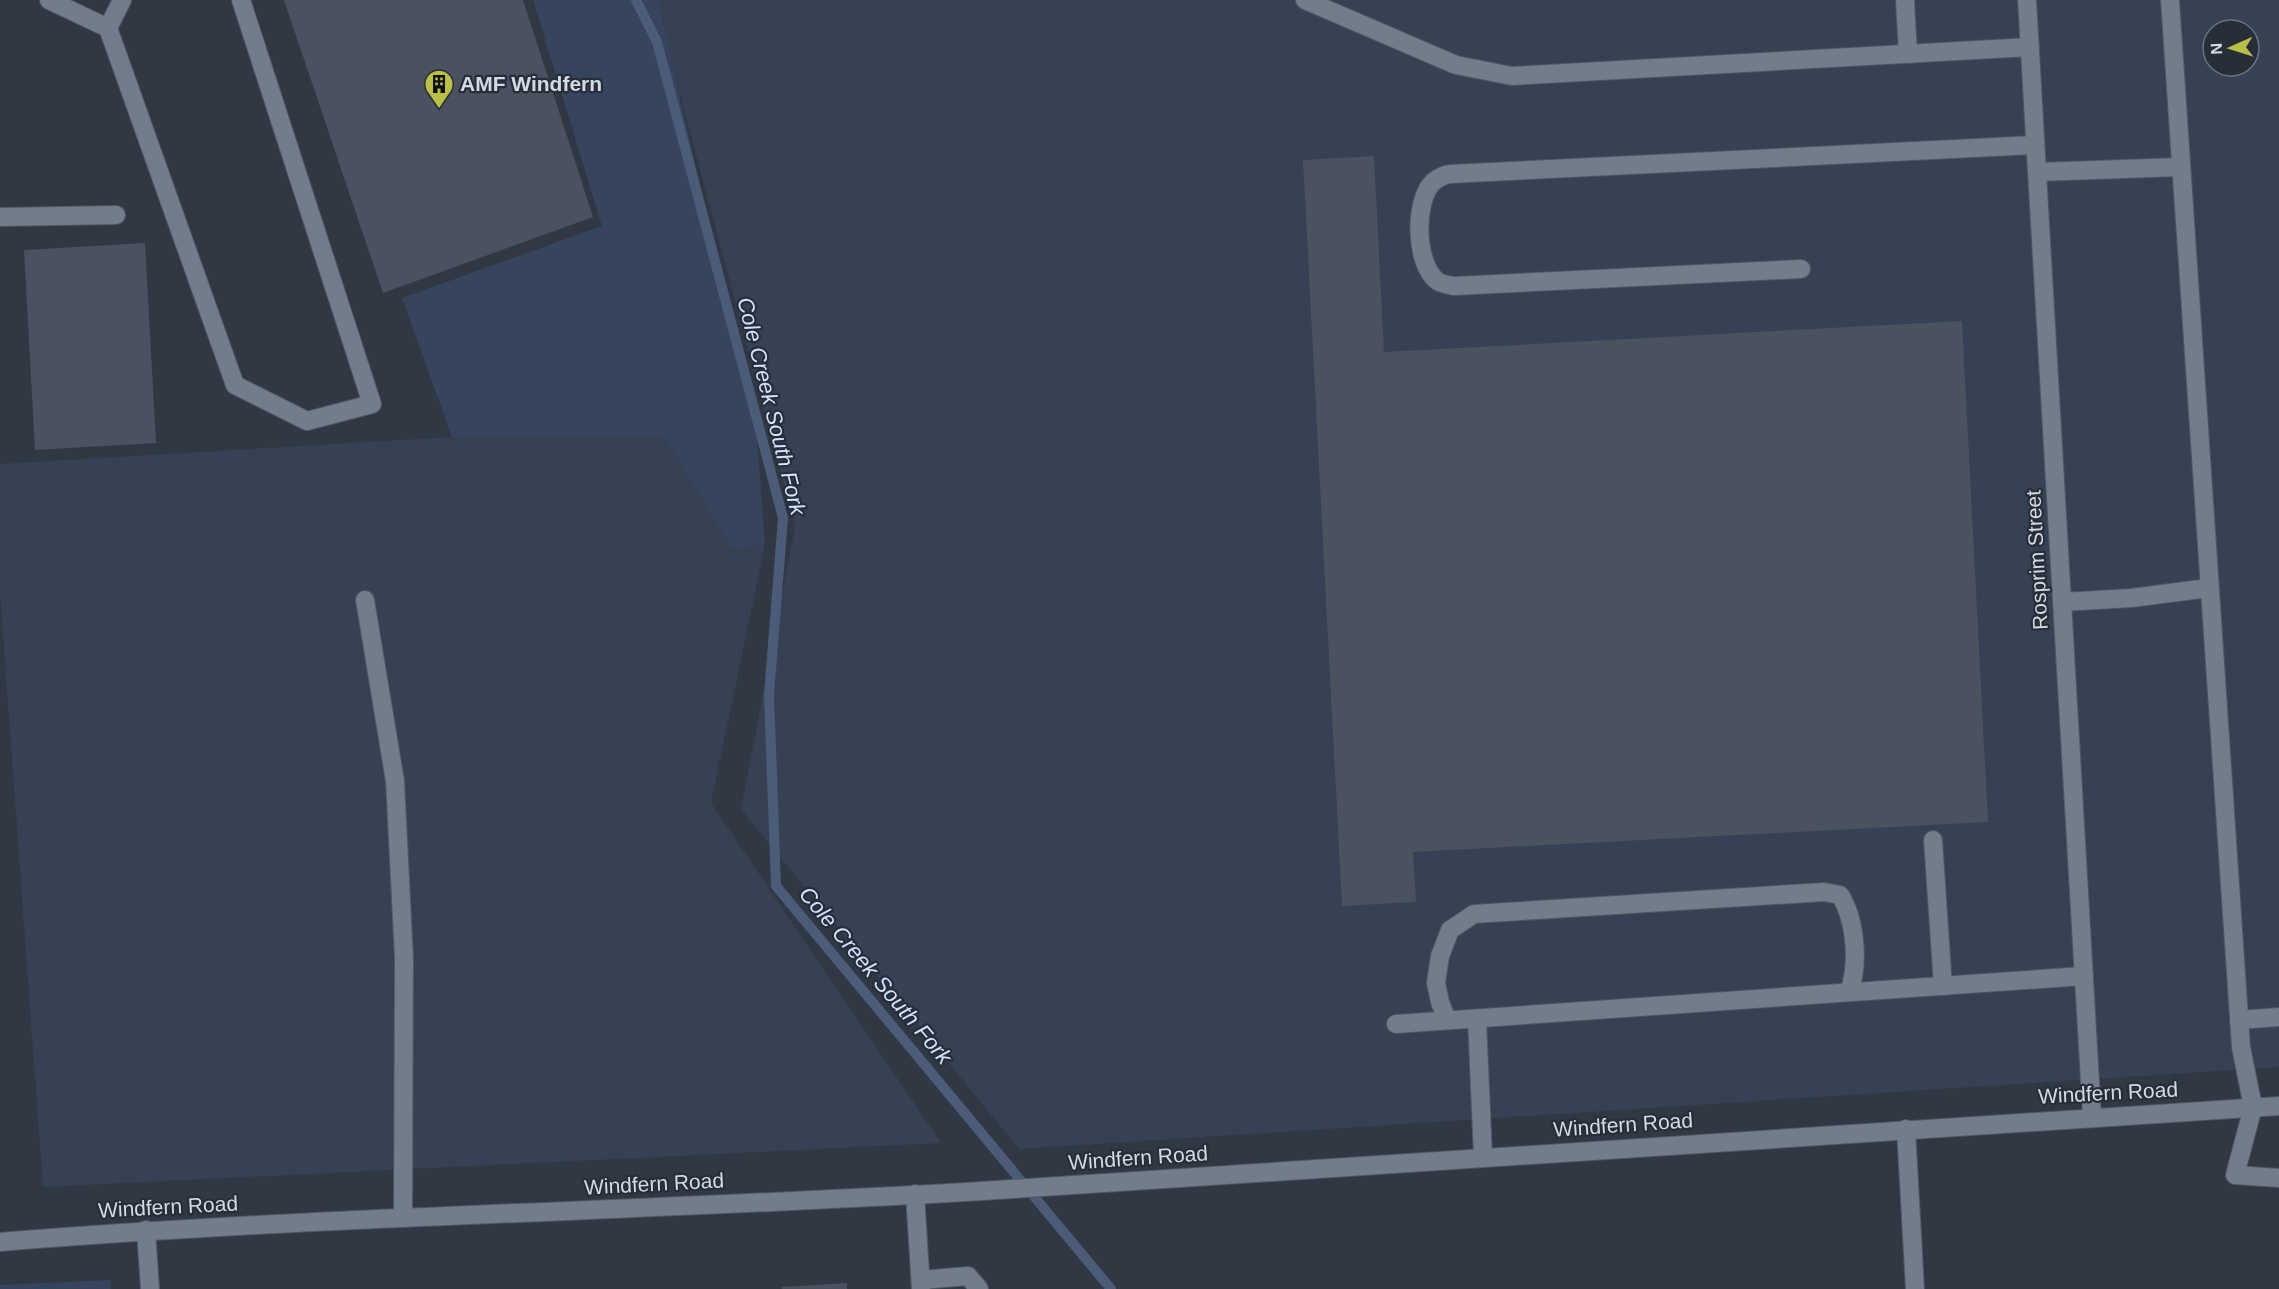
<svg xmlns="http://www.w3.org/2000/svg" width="2279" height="1289" viewBox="0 0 2279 1289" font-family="Arial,sans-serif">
  <rect width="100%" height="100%" fill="#303844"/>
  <g fill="#364153" fill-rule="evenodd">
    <path d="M655 0H2279V1067L1019 1149 741 809 795 526ZM2213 30H2249V66H2213Z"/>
    <polygon points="664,436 732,547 765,545 711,803 941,1143 43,1187 0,594 0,464 452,437"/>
  </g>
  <g fill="#36445e">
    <polygon points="533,0 658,0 757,438 765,545 732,548 664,436 452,437 402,298 602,226"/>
    <polygon points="110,1280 111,1289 0,1289 0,1285"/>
  </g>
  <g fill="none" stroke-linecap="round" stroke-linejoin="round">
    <polyline stroke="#4c5b77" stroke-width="10" points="636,0 657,42 783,518 769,695 776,886 1111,1289"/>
  </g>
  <g fill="#4a5260">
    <polygon points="284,0 523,0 593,217 383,293"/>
    <polygon points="1374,156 1384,352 1962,321 1988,822 1413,852 1416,902 1342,906 1303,160"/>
    <polygon points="145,243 156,443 35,450 24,250"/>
    <polygon points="847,1283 847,1289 782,1289 782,1287"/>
  </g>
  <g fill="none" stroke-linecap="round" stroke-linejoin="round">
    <g stroke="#515762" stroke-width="20">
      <g id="minor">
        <polyline points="49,0 108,28 122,0"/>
        <polyline points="1305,0 1456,65 1512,76 2030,47"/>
        <polyline points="1905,0 1908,54"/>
        <polyline points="2027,0 2092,1116"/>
        <polyline points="2170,0 2241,1047 2253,1107 2235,1175 2279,1178"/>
        <polyline points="108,28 235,385 307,421 372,404 241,0"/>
        <polyline points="2037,172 2180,167"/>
        <polyline points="0,217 116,215"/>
        <path d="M1801 269 1454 286C1448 285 1440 284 1436 280 1415 262 1414 201 1433 182 1438 178 1444 175 1450 174L2035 145"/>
        <polyline points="365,600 395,781 404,958 403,1218"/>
        <polyline points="2062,602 2131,598 2209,588"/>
        <polyline points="1933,840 1943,986"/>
        <polyline points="1477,1019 1483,1157"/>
        <path d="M1447 1020 1440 1002 1436 983 1440 956 1450 930 1474 914 1824 892 1840 895C1856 920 1859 965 1849 992"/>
        <polyline points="2239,1020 2279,1017"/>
        <polyline points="1396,1024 2084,976"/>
        <polyline points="1906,1129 1915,1289"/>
        <polyline points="915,1194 921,1289"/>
        <polyline points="146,1230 150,1289"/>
        <path d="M0 1242C332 1215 665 1211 997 1190 1424 1164 1851 1130 2279 1106"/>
        <polyline points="921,1280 968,1276 979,1289"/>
      </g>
    </g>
    <use href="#minor" stroke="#737c8a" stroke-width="18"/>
  </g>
  <defs>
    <g id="building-pin" transform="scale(1.5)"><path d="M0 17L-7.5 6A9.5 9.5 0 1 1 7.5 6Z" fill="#bbc045" stroke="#262e3a"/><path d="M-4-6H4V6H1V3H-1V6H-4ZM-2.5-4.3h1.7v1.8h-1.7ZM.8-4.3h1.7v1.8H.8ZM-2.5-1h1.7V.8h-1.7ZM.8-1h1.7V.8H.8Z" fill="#111"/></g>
  </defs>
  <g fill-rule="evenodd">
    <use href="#building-pin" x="439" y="84"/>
  </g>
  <g text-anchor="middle" stroke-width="4.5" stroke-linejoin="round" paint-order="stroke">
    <g font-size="21" font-weight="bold" fill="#d5dae2" stroke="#262e3a" text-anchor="start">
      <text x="460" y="91">AMF Windfern</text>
    </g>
    <g font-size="21" fill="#d5dae2" stroke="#262e3a">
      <text transform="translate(2037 560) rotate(-93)" y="7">Rosprim Street</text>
      <text transform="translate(2108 1093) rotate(-3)" y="7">Windfern Road</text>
      <text transform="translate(1623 1125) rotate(-4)" y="7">Windfern Road</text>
      <text transform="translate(1138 1158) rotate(-4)" y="7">Windfern Road</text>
      <text transform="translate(654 1184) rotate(-3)" y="7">Windfern Road</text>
      <text transform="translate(168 1207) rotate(-3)" y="7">Windfern Road</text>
    </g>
    <g font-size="22" font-style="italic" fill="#d3e3fe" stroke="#262e3a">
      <text transform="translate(772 406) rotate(76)" y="8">Cole Creek South Fork</text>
      <text transform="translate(876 975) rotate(50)" y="8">Cole Creek South Fork</text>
    </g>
  </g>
  <g transform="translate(2231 48) rotate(267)"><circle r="28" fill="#262e3a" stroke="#6c737d" stroke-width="1.5"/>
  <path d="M0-4.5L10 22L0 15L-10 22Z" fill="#bbc045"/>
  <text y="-9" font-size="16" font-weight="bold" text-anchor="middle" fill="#d5dae2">N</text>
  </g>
</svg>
